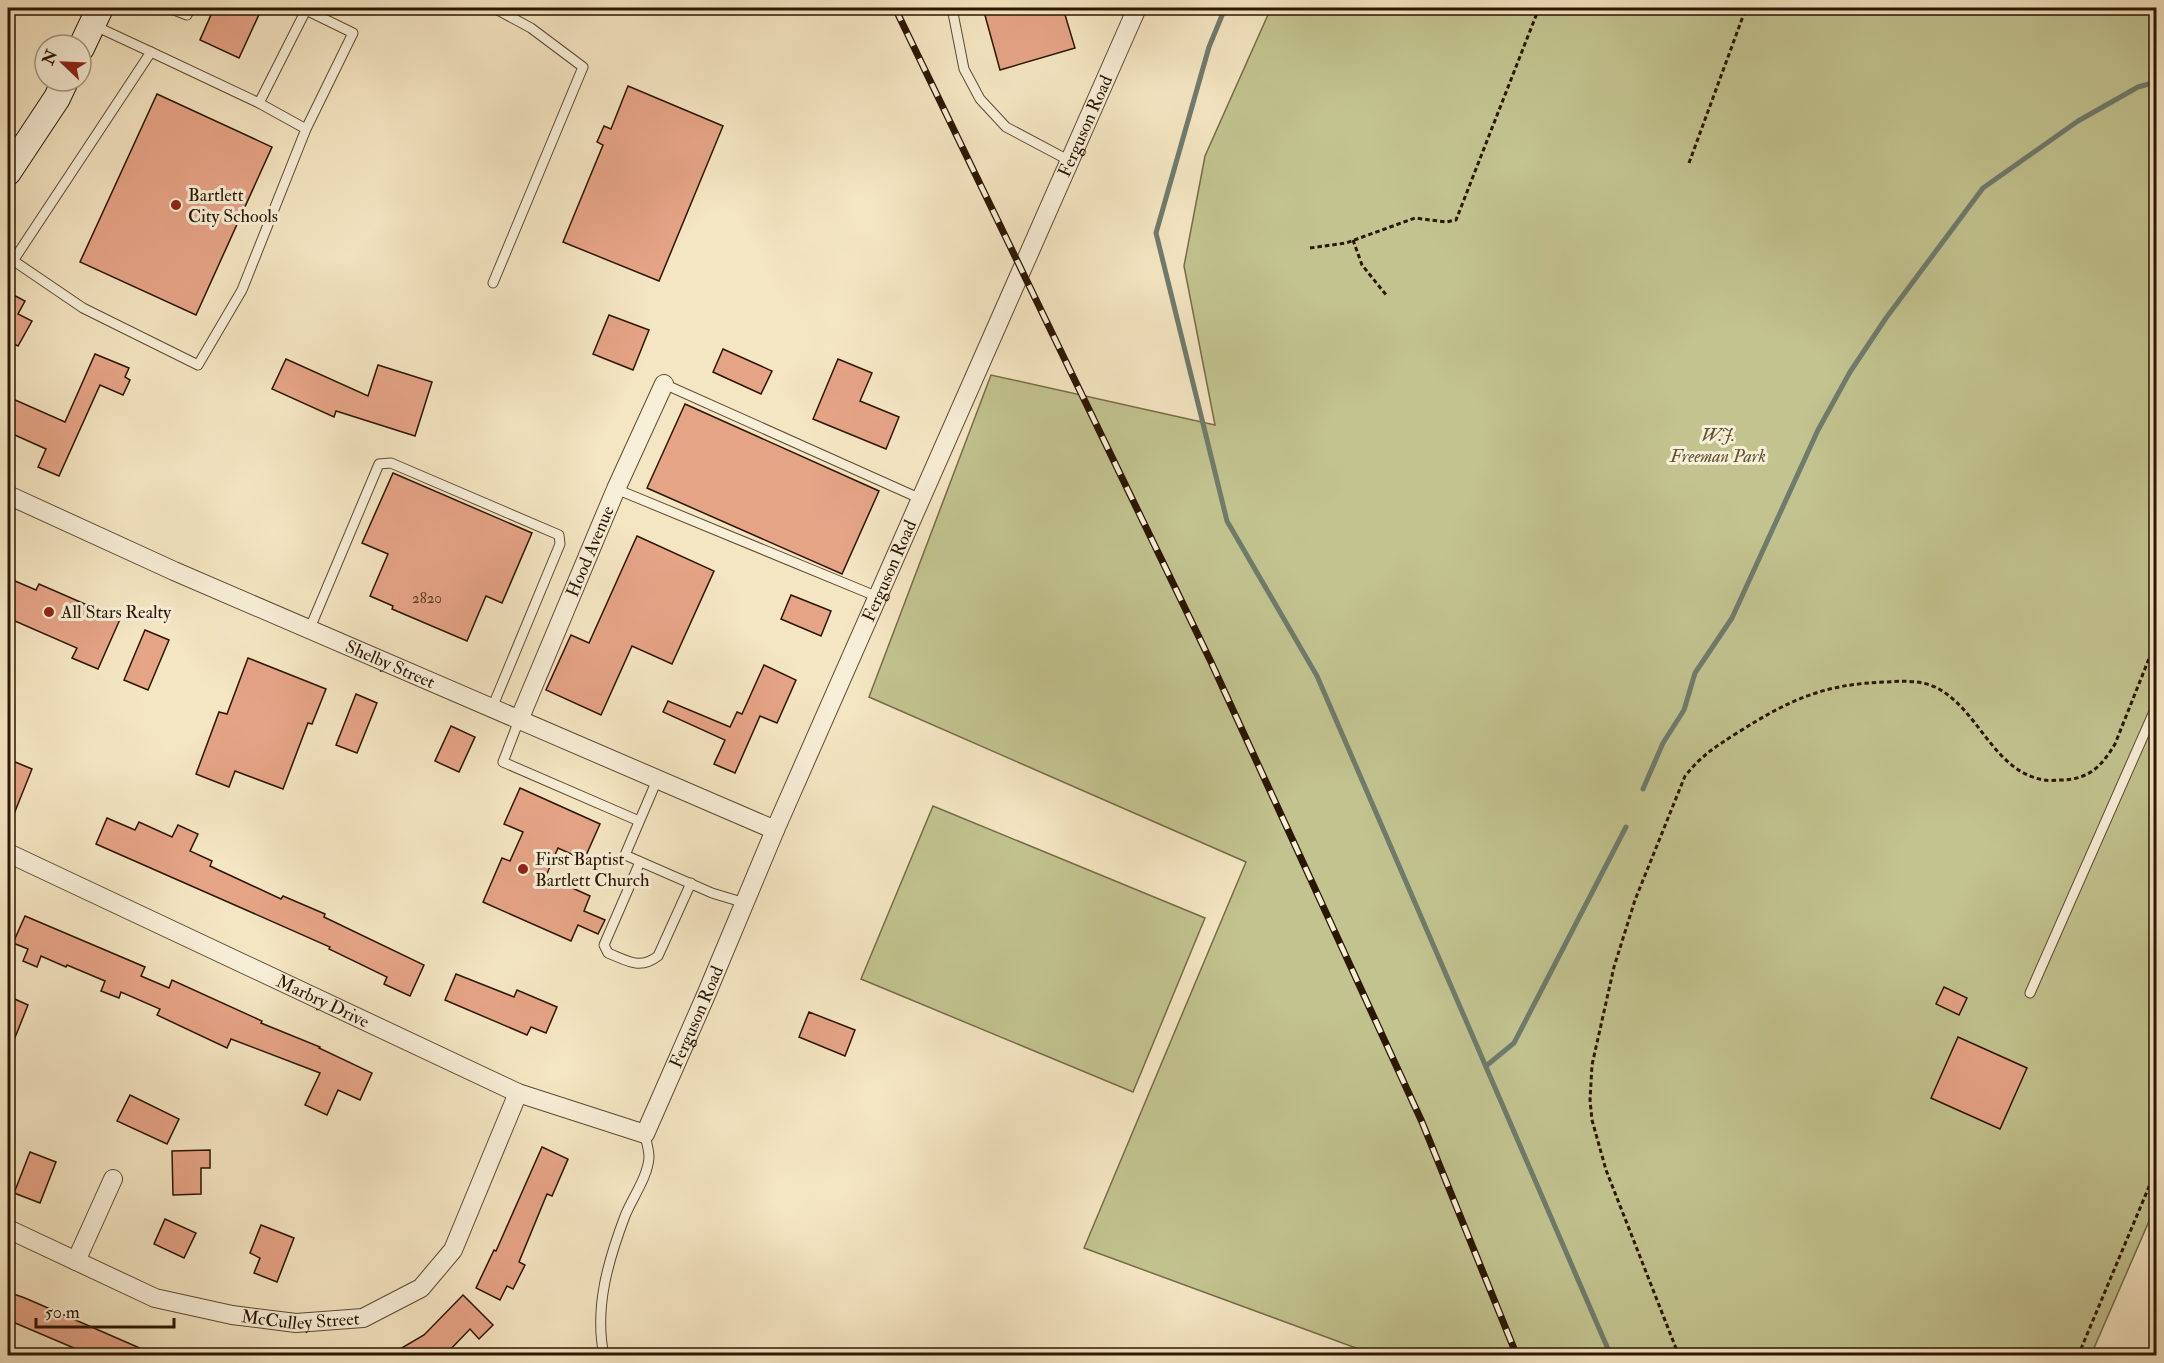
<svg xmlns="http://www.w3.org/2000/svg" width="2164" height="1363" viewBox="0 0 2164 1363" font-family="'IM FELL Double Pica',serif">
  <rect width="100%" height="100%" fill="#f5e6c3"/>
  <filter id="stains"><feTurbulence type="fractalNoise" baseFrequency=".00333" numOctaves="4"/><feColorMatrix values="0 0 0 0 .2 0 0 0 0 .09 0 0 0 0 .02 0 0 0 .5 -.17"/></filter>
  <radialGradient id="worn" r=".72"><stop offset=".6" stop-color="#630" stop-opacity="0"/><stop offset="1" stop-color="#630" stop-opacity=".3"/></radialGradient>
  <g fill="#c2c38f" stroke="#766c48" stroke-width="1.5">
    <polygon points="1271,8 2156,8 2156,1205 2091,1355 1375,1355 1084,1248 1246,862 869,697 991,375 1215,425 1184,266 1205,156"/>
    <polygon points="933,806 1205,918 1133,1092 861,979"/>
  </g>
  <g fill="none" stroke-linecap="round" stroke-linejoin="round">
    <g stroke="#6f7b6d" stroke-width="5">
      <polyline points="1225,8 1209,47 1156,233 1227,521 1317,676 1611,1356"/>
      <polyline points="1643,789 1663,743 1684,710 1695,673 1732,618 1818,430 1850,372 1886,318 1983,188 2078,121 2138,87 2156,82"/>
      <polyline points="1486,1066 1514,1043 1626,827"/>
    </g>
  </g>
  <g fill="#e6a487" stroke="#2b1602" stroke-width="1.5">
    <polygon points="214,8 262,8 239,58 200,40"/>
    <polygon points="983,8 1063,8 1075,48 1000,70"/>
    <polygon points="628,86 723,126 659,281 563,242 603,145 597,142 604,126 611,129"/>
    <polygon points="157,94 272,147 196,315 80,262"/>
    <polygon points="8,292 25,301 18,314 32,321 18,346 8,341"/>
    <polygon points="609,315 649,330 633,370 593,354"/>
    <polygon points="723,349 772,371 761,394 713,372"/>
    <polygon points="95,354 129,368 125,377 130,380 123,395 100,385 59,476 38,467 46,449 8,432 8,411 13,399 65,422"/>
    <polygon points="286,359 368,396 378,365 432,382 415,436 336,411 334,417 272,389"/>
    <polygon points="838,359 872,373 860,401 899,417 886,449 813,419"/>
    <polygon points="685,404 879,491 842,574 647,488"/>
    <polygon points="393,473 532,533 502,603 486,596 467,641 392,609 393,606 370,596 388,554 362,543"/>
    <polygon points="637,536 714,571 672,664 632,646 601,715 546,690 571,635 589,643"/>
    <polygon points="8,578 36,590 39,584 94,608 95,606 121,617 98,669 72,658 77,648 8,618"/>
    <polygon points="791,595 831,611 821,636 781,619"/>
    <polygon points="145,630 169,640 148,690 124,680"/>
    <polygon points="248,658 326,689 312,724 308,723 283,789 235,771 229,787 196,774 219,712 227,714"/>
    <polygon points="764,665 796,680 777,723 760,716 735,773 714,764 725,740 663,712 668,701 730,727 737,712 742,714"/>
    <polygon points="356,694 377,703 357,753 336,745"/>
    <polygon points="451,726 475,737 459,772 435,761"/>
    <polygon points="8,759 32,769 8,829"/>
    <polygon points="520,788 600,824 584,860 558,848 546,876 590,896 584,911 605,920 598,934 578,925 571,941 483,902 502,858 510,861 523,832 504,824"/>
    <polygon points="107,818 135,830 139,822 172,837 178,825 198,834 190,851 212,861 210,866 281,899 283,896 325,914 324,917 424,965 410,996 384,984 387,977 329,949 330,947 96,844"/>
    <polygon points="25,916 145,967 141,976 169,988 172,980 262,1021 261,1023 320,1047 319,1048 372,1073 360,1100 338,1090 327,1115 305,1105 320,1073 231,1039 227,1048 157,1015 160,1009 121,992 119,998 101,991 105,981 67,965 66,967 41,956 37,967 23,961 28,949 13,943"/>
    <polygon points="456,974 514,997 517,990 557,1007 546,1033 531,1027 527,1035 445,1000"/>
    <polygon points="1944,987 1967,998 1959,1015 1936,1004"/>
    <polygon points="8,996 28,1005 8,1055"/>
    <polygon points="809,1012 855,1030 845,1056 799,1037"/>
    <polygon points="1958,1037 2027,1068 2000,1129 1931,1098"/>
    <polygon points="130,1095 179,1119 167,1144 117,1121"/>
    <polygon points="542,1147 568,1159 552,1196 547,1194 519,1262 525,1265 513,1289 507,1286 500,1300 476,1288 494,1250 496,1251"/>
    <polygon points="210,1150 210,1168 201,1168 201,1194 173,1195 172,1151"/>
    <polygon points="30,1152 56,1162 40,1203 14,1193"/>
    <polygon points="165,1219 196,1233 184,1258 154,1244"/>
    <polygon points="261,1225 294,1238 277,1282 254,1273 260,1258 250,1253"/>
    <polygon points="8,1292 25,1298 158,1356 80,1356 81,1351 8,1320"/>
    <polygon points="463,1295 493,1325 479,1339 470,1329 444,1356 388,1356 424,1335"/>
  </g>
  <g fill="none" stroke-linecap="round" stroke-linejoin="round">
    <g stroke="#5e4a32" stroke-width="11">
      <g id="lane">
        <polyline points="169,8 187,15 190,8"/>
        <polyline points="952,8 964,69 980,99 1006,127 1070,161"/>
        <polyline points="93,25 151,52"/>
        <polyline points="8,257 83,308 198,365 242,290 306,129 353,33 306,10 259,103 306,129"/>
        <polyline points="13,261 151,52 259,103"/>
        <polyline points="493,283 583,67 531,28 494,8"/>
        <polyline points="664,384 921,499"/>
        <polyline points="616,489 878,597"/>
        <polyline points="310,628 379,464 391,463 559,535 560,544 492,708"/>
        <polyline points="519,720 503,762 639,821"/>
        <polyline points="657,780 625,855 712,893 745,903"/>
        <path d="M640 862 604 945 608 953C628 961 640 970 658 956L691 883"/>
        <polyline points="2030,993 2156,707"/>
        <path d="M604 1356C594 1308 608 1261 625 1216 632 1198 648 1177 649 1157 649 1150 646 1141 645 1134"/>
      </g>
    </g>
    <g stroke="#5e4a32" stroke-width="20">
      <g id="street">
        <path id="s1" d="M8 495 174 571 775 830"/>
        <path id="s2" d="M519 720 616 489 664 384"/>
        <path id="s3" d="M8 853 518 1093 645 1134 706 995 775 830 1137 8"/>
        <path id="s4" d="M8 1229 155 1298 232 1315 296 1323 363 1318 421 1288 453 1250 518 1093"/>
        <polyline points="76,1261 113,1179"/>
      </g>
    </g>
    <g stroke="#2b1602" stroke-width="28">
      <g id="secondary">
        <polyline points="81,48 100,8"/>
        <polyline points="8,172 57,98 65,81"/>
      </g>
    </g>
    <g stroke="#2b1602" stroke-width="3" stroke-dasharray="4.5 3" stroke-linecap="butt">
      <polyline points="1689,163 1746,8"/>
      <polyline points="1353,240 1362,265 1387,296"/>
      <polyline points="1310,248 1346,243 1415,218 1446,222 1456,220 1539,8"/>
      <path d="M1679 1356 1606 1170 1592 1120 1590 1100 1592 1065 1614 967 1635 900 1685 776C1702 755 1715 747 1737 733 1789 700 1823 684 1886 682 1902 681 1920 680 1935 687 1979 708 1992 771 2044 780 2049 781 2056 780 2062 780 2089 779 2101 767 2115 744L2156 641"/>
      <polyline points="2078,1356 2156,1170"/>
    </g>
    <use href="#lane" stroke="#f8efd8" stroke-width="9"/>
    <use href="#street" stroke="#f8efd8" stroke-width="18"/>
    <use href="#secondary" stroke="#f8efd8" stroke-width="26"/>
    <g stroke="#2b1602" stroke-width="7">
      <polyline id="rail" points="895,8 1211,662 1422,1122 1517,1356"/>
    </g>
    <use href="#rail" stroke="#f8efd8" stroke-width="4.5" stroke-dasharray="14" stroke-linecap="butt"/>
  </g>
  <g fill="#8f2418" stroke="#f8efd8" stroke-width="2">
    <circle cx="176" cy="205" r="6"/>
    <circle cx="49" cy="612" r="6"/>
    <circle cx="523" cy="869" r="6"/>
  </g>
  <g text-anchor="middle" stroke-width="6" stroke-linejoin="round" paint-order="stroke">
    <g font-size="15" fill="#5a3a23">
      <text x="427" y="603">2820</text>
    </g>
    <g font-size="18" fill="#2b1602" stroke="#f8efd8">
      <text dy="6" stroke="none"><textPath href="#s3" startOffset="1797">Ferguson Road</textPath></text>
      <text dy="6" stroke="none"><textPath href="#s2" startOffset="183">Hood Avenue</textPath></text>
      <text dy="6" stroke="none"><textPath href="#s3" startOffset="1311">Ferguson Road</textPath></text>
      <text dy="6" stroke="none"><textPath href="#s1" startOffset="418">Shelby Street</textPath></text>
      <text dy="6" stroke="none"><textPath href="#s3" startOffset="348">Marbry Drive</textPath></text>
      <text dy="6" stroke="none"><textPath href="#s3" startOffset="825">Ferguson Road</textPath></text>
      <text dy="6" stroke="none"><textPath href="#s4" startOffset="310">McCulley Street</textPath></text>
    </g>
    <g font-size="18" fill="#2b1602" stroke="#f8efd8" text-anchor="start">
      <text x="188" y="201">Bartlett<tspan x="188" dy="21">City Schools</tspan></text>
      <text x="61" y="618">All Stars Realty</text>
      <text x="535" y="865">First Baptist<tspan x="535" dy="21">Bartlett Church</tspan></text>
    </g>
    <g font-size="18" font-style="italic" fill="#605333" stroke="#f8efd8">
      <text x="1718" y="441">W.J.<tspan x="1718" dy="21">Freeman Park</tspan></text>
    </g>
  </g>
  <rect width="2164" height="1363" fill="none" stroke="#f5e6c3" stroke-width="30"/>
  <rect x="9" y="9" width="2146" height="1345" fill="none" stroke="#2b1602" stroke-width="3"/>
  <rect x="15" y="15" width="2134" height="1333" fill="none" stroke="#2b1602" stroke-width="1.5"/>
  <g transform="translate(63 63) rotate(293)"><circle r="28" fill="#f8efd8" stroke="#a69882" stroke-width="1.5"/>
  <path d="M0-4.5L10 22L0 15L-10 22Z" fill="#8f2418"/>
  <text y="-9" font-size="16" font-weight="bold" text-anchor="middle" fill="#2b1602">N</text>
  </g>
  <path d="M36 1318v9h138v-9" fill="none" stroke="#2b1602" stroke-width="3"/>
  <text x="45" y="1318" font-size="18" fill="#2b1602" stroke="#f8efd8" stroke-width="4.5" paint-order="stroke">50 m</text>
  <rect width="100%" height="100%" filter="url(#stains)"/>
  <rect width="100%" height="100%" fill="url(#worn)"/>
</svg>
